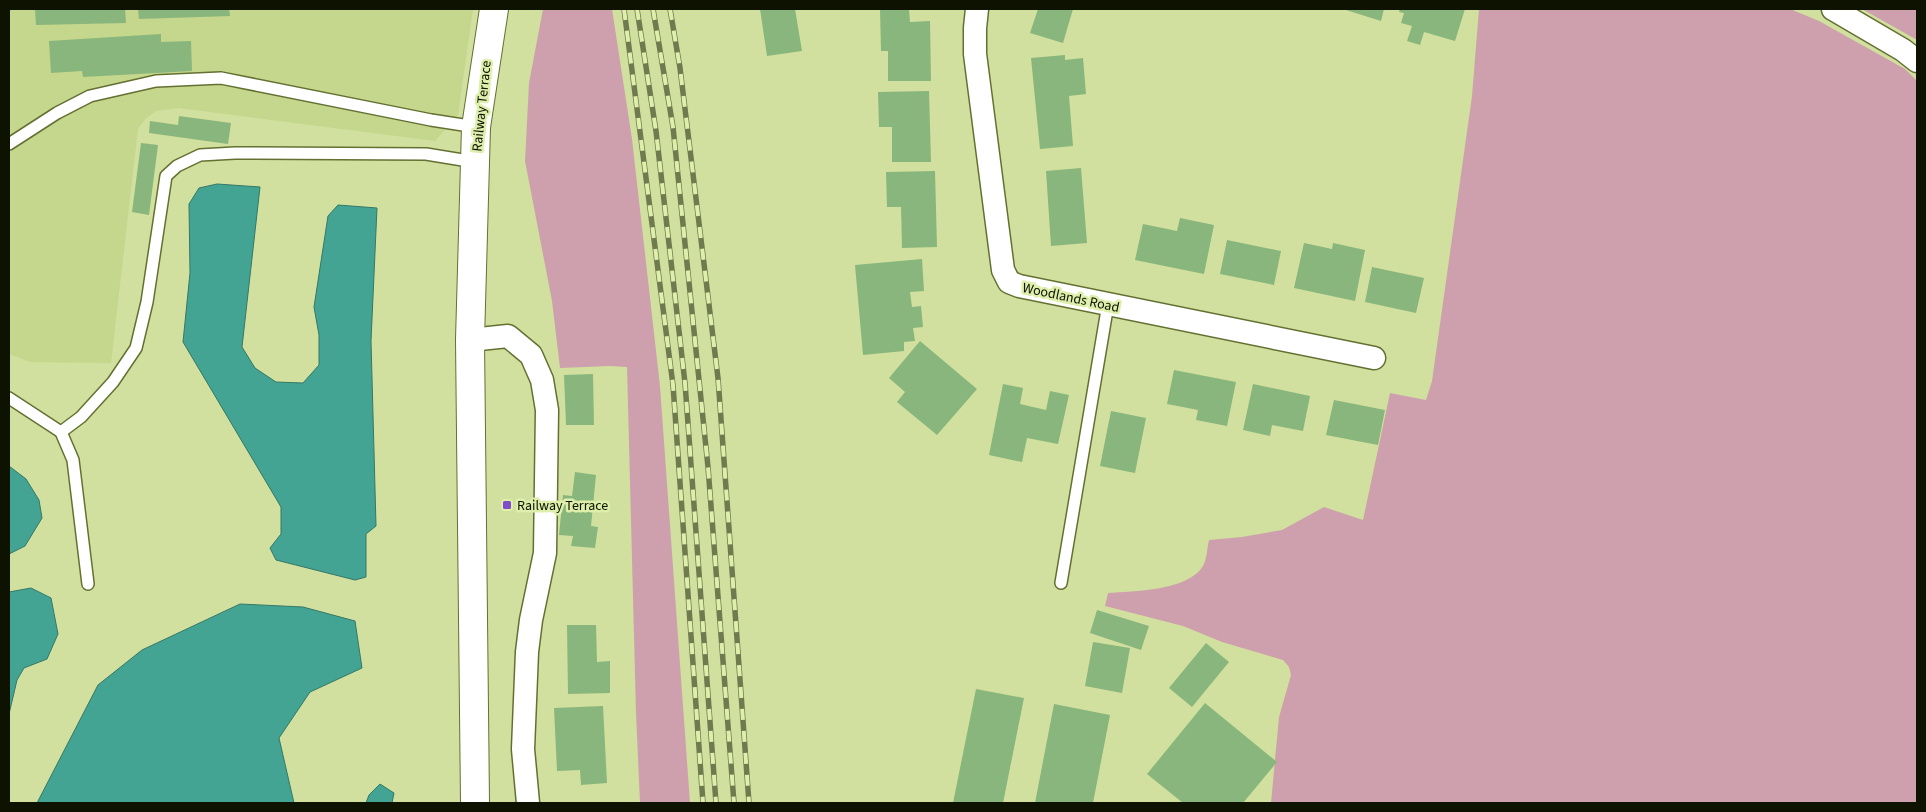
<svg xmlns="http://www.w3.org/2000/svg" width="1926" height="812" viewBox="0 0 1926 812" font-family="'Source Sans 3',sans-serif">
  <rect width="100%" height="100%" fill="#d1e09e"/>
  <polygon fill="#c5d68d" points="9,9 473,9 458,115 435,141 179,108 156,111 146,118 138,129 111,363 30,362 9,354"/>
  <g fill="#cea0ad">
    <polygon points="543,9 612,9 632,139 660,386 690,803 640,803 636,713 627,367 610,366 560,368 552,301 525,161 529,83"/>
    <path d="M1479 9H1790L1819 21 1905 69 1917 81V803H1271L1279 717 1291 675 1289 667 1283 660 1222 642 1183 626 1105 606 1108 593C1133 591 1188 591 1203 566 1207 559 1207 548 1209 540L1242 537 1282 530 1324 507 1363 520 1390 393 1426 400 1432 381 1472 96Z"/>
    <polygon points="1862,9 1917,9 1917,40"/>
  </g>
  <g fill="#44a493" stroke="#347867">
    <polygon points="217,184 260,187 242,347 255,368 276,382 303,383 319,365 319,335 314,307 328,216 338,205 377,208 371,341 376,526 366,534 366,577 355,580 276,560 270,548 281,534 281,507 183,342 190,273 189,204 199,188"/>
    <polygon points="9,466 26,479 39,500 42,518 25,546 9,554"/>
    <polygon points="31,588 51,598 58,634 47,659 24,668 17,680 9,714 9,592"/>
    <polygon points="240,604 303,607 355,621 362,668 310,692 279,738 294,803 37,803 98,685 142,650"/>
    <polygon points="380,784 394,793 392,803 366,803 369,795"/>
  </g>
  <g fill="#89b67c">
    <polygon points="35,9 125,9 126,23 36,25"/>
    <polygon points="138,9 229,9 230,16 139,19"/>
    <polygon points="760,9 795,9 802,51 767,56"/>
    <polygon points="880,9 909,9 910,22 930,21 931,81 888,81 888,51 881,51"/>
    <polygon points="1038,9 1073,9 1063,43 1030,33"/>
    <polygon points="1343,9 1384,9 1381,21"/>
    <polygon points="1400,9 1465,9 1455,41 1424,32 1420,45 1407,41 1412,26 1401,23 1404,13 1399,12"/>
    <polygon points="161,34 161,42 191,41 192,71 83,77 82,71 51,73 49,41"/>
    <polygon points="1065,55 1065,60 1083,58 1086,94 1069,96 1073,146 1040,149 1031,58"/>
    <polygon points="929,91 931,162 892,162 892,127 879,127 878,92"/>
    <polygon points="179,116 231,123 228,144 149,133 150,121 178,125"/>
    <polygon points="141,143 158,145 149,215 132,212"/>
    <polygon points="1081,168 1087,243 1051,246 1046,171"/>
    <polygon points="935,171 937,247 902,248 901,207 887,207 886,172"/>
    <polygon points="1180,218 1214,225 1204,274 1135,260 1143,224 1177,231"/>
    <polygon points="1227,240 1281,251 1274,285 1220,274"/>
    <polygon points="1304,243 1332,249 1333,243 1365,250 1355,301 1294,288"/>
    <polygon points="922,259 924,291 910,292 912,307 921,306 923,327 913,328 915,341 904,342 904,351 863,355 855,265"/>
    <polygon points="1372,267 1424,278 1416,313 1365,302"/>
    <polygon points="920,341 977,389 937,435 897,402 905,392 889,378"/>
    <polygon points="1174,370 1236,382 1227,426 1196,420 1198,410 1167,404"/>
    <polygon points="593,374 594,425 566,425 564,375"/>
    <polygon points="1003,384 1023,388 1020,404 1046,410 1050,391 1069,395 1058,444 1027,438 1022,462 989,455"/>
    <polygon points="1253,384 1310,396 1303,431 1272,425 1270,436 1243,430"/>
    <polygon points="1334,400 1385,410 1378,445 1326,435"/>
    <polygon points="1111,411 1146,418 1135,473 1100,466"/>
    <polygon points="575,472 596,475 591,526 598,527 595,548 571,546 573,536 559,535 563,495 572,496"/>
    <polygon points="1097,610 1149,626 1141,650 1090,633"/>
    <polygon points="567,625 596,625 597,662 610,661 610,693 568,694"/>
    <polygon points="1093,642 1130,648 1122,693 1085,686"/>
    <polygon points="1206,643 1229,662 1192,707 1169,688"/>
    <polygon points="976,689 1024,698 1003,803 953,803"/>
    <polygon points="1205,703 1277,762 1243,803 1183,803 1147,774"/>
    <polygon points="1054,704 1110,715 1093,803 1035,803"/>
    <polygon points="603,706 607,783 581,785 580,770 557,771 554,708"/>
  </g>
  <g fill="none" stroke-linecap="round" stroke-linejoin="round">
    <g stroke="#647032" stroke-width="14">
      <g id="service">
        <polyline points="9,144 57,113 90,96 156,81 221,78 431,120 476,127"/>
        <polyline points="9,398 61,432 81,417 113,382 136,348 147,302 166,176 177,166 200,155 235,153 426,154 475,162"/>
        <polyline points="61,432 73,460 88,584"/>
        <polyline points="1061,583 1108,304"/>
      </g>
    </g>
    <g stroke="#647032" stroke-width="25">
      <g id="minor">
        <polyline points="977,9 975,28 975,54 1003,270 1009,282 1019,286 1374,358"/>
        <polyline points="1833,9 1903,50 1917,61"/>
        <polyline points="470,340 508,336 531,355 542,380 547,410 545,553 531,620 527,652 523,749 528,803"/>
      </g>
    </g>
    <g stroke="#647032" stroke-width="30">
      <polyline id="tertiary" points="475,803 470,340 476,127 494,9"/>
    </g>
    <use href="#service" stroke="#fff" stroke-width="11"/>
    <use href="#minor" stroke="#fff" stroke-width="22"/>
    <use href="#tertiary" stroke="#fff" stroke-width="28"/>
    <g stroke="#707a4f" stroke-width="5.5">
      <g id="rail">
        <polyline points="624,9 673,385 703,803"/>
        <polyline points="637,9 656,131 685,383 716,803"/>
        <polyline points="653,9 673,127 708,467 734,803"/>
        <polyline points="670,9 680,68 718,378 749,803"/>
      </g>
    </g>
    <use href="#rail" stroke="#deeeab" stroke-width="4" stroke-dasharray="11" stroke-linecap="butt"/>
  </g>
  <rect fill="#804fc7" stroke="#deeeab" stroke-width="2" x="502" y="500" width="10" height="10" rx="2.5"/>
  <g text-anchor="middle" stroke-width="5" stroke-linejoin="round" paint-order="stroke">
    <g font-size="14" fill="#0e1200" stroke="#deeeab">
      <text transform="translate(481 106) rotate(-84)" y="5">Railway Terrace</text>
      <text transform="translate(1071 297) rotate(12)" y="5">Woodlands Road</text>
    </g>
    <g font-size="14" fill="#0e1200" stroke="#deeeab" text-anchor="start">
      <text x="517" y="510">Railway Terrace</text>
    </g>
  </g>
  <rect width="1926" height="812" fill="none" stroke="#0e1200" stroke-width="20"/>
</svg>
